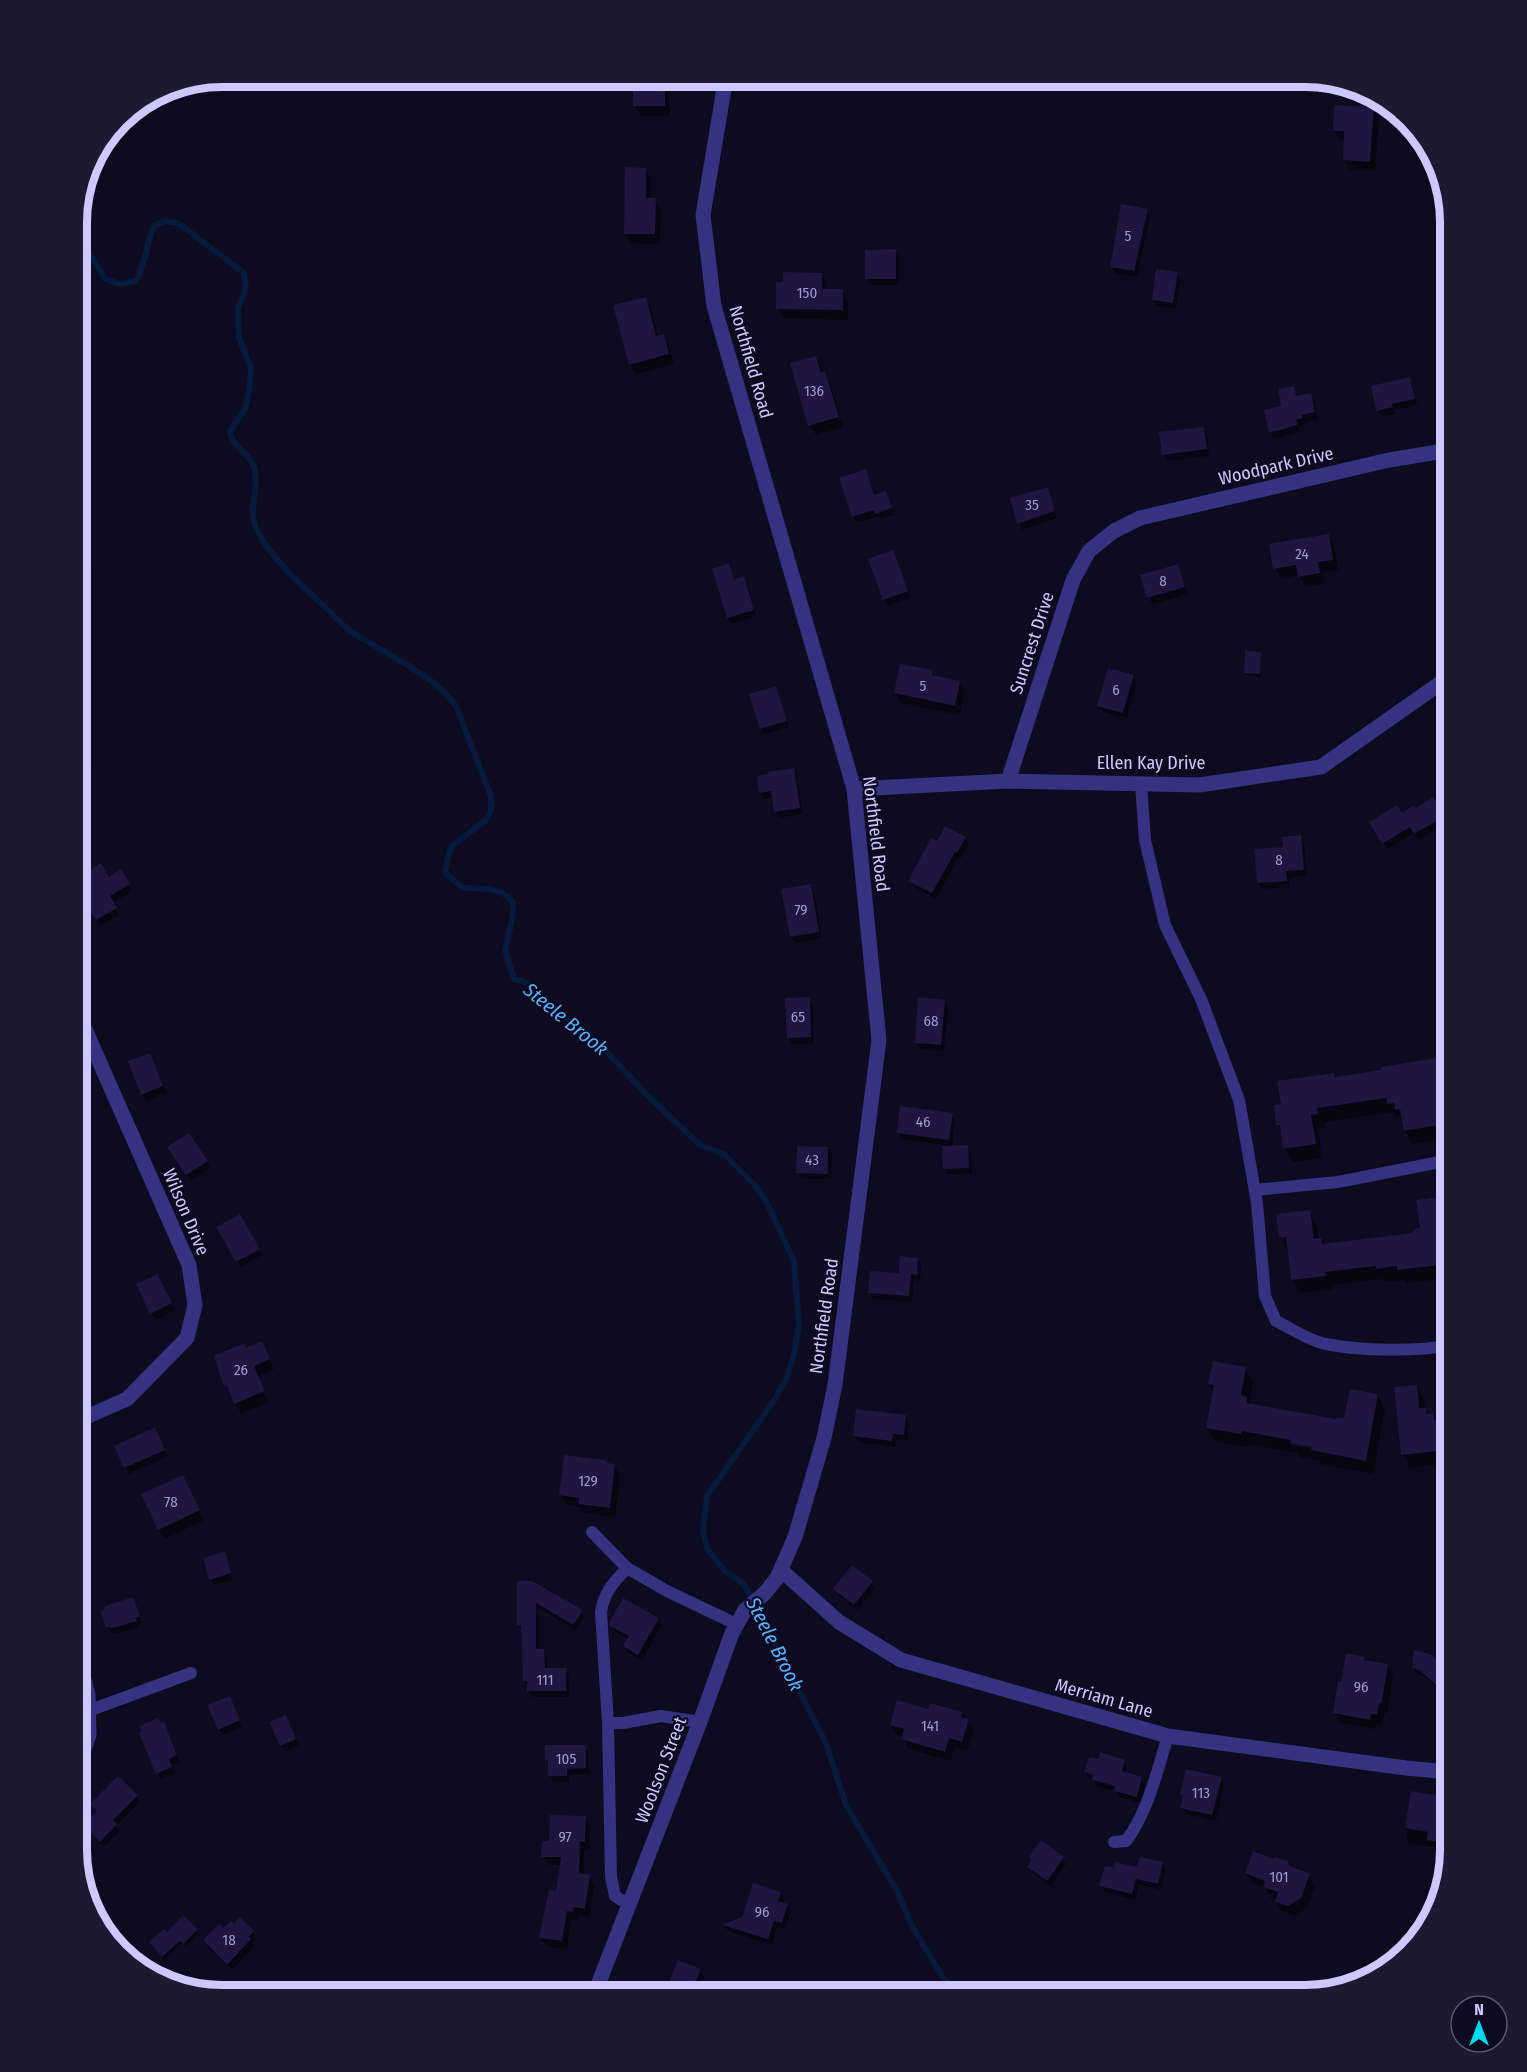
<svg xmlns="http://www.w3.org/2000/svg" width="1527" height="2072" viewBox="0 0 1527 2072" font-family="'Fira Sans Condensed',sans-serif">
  <rect width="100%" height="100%" fill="#0e0a1f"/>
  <g fill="#0007" fill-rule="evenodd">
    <polygon points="636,77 685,77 686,90 669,90 670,115 641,116 635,106"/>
    <polygon points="1373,108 1379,118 1375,171 1350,170 1345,160 1346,141 1340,140 1334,130"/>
    <polygon points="645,169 651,179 651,200 655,200 661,210 660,244 631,243 625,233"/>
    <polygon points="1147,210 1150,217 1137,277 1115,273 1112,267"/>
    <polygon points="895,251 899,257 899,285 870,285 867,279"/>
    <polygon points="1177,273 1180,279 1176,309 1157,306 1153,300"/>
    <polygon points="821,274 827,284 827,291 843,291 848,301 848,320 783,318 777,308"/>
    <polygon points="645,298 651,308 658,337 663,336 669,346 674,364 636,374 630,364"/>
    <polygon points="816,358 830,383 843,427 816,435 810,425"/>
    <polygon points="1409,379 1413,385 1417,405 1394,410 1395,414 1382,416 1378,410"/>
    <polygon points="1293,388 1297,397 1310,395 1314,401 1318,419 1305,422 1305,424 1298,426 1300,432 1274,439 1270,432"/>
    <polygon points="1203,428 1207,435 1209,456 1167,461 1163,455"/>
    <polygon points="865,471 875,496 885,493 894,515 880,519 878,516 857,522 853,516"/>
    <polygon points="1047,489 1057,518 1022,530 1011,499"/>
    <polygon points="1328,535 1334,545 1338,570 1323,572 1325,583 1305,587 1299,575 1281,579 1275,569"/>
    <polygon points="892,552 910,598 888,606 884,599"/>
    <polygon points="728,565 735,581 743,578 747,584 756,616 732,624 728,618"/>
    <polygon points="1178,565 1188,594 1152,604 1141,576"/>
    <polygon points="1260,653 1261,676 1248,675 1246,673"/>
    <polygon points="932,672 935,677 959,682 965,692 960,715 901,703 896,693"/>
    <polygon points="1133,676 1137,683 1127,718 1103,712 1099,705"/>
    <polygon points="776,688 789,727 765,734 761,728"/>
    <polygon points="794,770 797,776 803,814 779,818 776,811 774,797 764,799 761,792"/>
    <polygon points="1433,799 1447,823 1419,840 1414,833 1387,849 1371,822 1401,815 1416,809"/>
    <polygon points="1301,837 1304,843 1307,876 1289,877 1290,887 1262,889 1258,883 1285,848"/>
    <polygon points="965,838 969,844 961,858 958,857 936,899 914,887 910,881 937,843"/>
    <polygon points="101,866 109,879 121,871 132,891 112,903 119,915 100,926 77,886 77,880"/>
    <polygon points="810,886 814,892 822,938 795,943 791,936"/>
    <polygon points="809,999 813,1005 814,1043 792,1044 789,1037"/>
    <polygon points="944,1001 948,1007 944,1051 920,1049 916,1042"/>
    <polygon points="149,1054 166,1093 146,1101 142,1094"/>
    <polygon points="1450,1055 1450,1138 1413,1144 1405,1131 1401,1116 1396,1117 1393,1112 1324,1122 1325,1128 1318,1129 1322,1158 1293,1162 1285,1148 1282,1133 1278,1124 1282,1105 1334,1074 1336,1079 1445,1059 1445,1056"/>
    <polygon points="952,1114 955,1120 952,1147 967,1146 971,1153 972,1174 949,1175 945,1169 944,1145 902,1139 898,1133"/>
    <polygon points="828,1148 831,1155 831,1179 802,1179 798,1172"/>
    <polygon points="173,1154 207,1162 210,1168 191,1181"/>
    <polygon points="1449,1197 1450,1278 1407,1283 1405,1280 1385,1282 1383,1279 1332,1285 1333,1289 1301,1293 1293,1280 1288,1251 1280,1237 1310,1212 1317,1226 1319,1240 1324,1245 1415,1234 1422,1230"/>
    <polygon points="239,1216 262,1255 241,1267 218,1228"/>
    <polygon points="918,1259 921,1266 920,1281 914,1280 912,1302 873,1299 870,1293 901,1275 900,1273"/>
    <polygon points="160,1282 174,1310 155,1320 138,1285"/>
    <polygon points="262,1343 274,1369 258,1376 269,1402 241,1413 226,1386 246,1350"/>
    <path d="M1245 1369 1253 1382 1250 1405 1338 1421 1346 1420 1377 1395 1385 1409 1373 1474 1321 1464 1319 1460 1299 1457 1297 1453 1249 1444 1248 1447 1215 1441 1207 1428 1214 1391 1210 1384ZM1291 1442 1319 1447V1450L1291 1445Z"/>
    <polygon points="1416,1386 1424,1400 1425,1409 1428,1415 1432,1415 1436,1421 1450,1419 1450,1460 1443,1460 1443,1464 1410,1468 1402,1454"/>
    <polygon points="905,1417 909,1423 907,1441 896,1440 895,1447 858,1442 855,1436"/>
    <polygon points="158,1436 167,1456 129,1474 116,1447"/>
    <polygon points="607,1465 615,1466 620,1476 615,1517 585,1513 581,1507 567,1505 561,1495"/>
    <polygon points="188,1487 204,1520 165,1539 159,1529"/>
    <polygon points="224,1553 232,1580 214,1585 210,1579"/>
    <polygon points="519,1582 581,1611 585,1617 577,1630 539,1608 539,1651 543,1651 547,1657 547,1670 565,1670 569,1676 569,1697 532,1697 529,1687 524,1681 522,1631 519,1625"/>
    <polygon points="872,1582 875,1588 858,1610 839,1595 835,1589"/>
    <polygon points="132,1599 142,1623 138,1624 139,1627 117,1634 111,1633 107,1626"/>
    <polygon points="658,1619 661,1626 642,1660 628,1653 624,1646 628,1639 616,1632 612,1625"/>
    <polygon points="1364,1658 1367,1662 1387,1666 1393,1676 1387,1712 1384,1714 1382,1725 1376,1724 1375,1729 1340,1723 1335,1713 1343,1684"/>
    <polygon points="1446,1664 1450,1667 1450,1692 1447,1696 1424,1676 1417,1675 1413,1668 1443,1666"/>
    <polygon points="232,1704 242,1727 223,1735 219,1729"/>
    <polygon points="929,1711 961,1713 974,1731 967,1751 954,1747 951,1761 908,1749 903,1737 897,1735 891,1725"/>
    <polygon points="289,1723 299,1745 285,1752 281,1745"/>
    <polygon points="167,1730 180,1762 171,1765 175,1774 161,1779 158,1773"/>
    <polygon points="546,1747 585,1747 589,1753 589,1774 569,1775 569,1782 554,1782 550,1776 550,1766 546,1760"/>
    <polygon points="1099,1761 1124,1761 1127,1767 1126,1774 1141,1779 1145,1785 1140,1803 1119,1797 1116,1791 1097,1786 1093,1779 1089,1778 1086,1772"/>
    <polygon points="1221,1779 1224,1785 1216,1821 1186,1814 1182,1807"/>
    <polygon points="1413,1793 1438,1798 1442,1804 1441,1811 1450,1812 1450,1850 1409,1843 1406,1836"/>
    <polygon points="136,1796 140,1802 116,1826 120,1831 104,1847 85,1825 97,1813 92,1804"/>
    <polygon points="585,1818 590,1826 589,1850 584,1849 583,1874 589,1876 594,1885 589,1917 578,1915 577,1920 571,1919 567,1949 546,1946 541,1937 558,1893 562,1865 548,1865 543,1856 550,1843"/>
    <polygon points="1062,1858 1066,1864 1051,1886 1033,1873 1029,1867"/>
    <polygon points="1162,1864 1166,1870 1161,1890 1139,1884 1135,1900 1105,1892 1101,1886 1115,1870 1138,1869"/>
    <polygon points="1289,1867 1309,1875 1315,1885 1307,1908 1294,1916 1282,1911 1276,1901 1277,1899 1270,1897 1265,1888 1252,1883 1246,1873"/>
    <polygon points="780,1893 784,1900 782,1904 787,1905 791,1911 786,1929 777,1926 772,1945 728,1931 724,1925 744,1918"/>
    <polygon points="234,1926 253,1932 257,1938 252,1943 254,1946 232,1970 208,1947 205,1940"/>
    <polygon points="197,1930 198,1933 186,1946 182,1942 164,1959 152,1945 167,1934"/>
    <polygon points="700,1970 704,1976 696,1995 659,1995 661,1989 667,1992"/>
  </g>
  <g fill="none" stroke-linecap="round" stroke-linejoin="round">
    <path stroke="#051a3d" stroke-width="6" d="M77 232 105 279 120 284 136 281C146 263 146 244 154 226L165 221 178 223 244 273 246 288 238 308 239 338 251 368 249 391 245 409 230 431C232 448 250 453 254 467 261 489 246 507 257 530 273 561 301 585 326 608 333 615 341 624 349 630 382 653 433 673 456 706L491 796V810L486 820 453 845 449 853 445 873 463 888C482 888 501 887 513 902L512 920 505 950 514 979 525 982 534 988 548 1008 574 1023 606 1051 647 1095 700 1145 724 1154 754 1184 767 1203 794 1261 799 1326 794 1354 787 1377 775 1399 707 1496 703 1530 707 1549 725 1571 744 1584 825 1741 846 1805 897 1891 912 1926 944 1979 963 1995"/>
  </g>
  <g fill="#1e1541">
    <polygon points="639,77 665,77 665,106 633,106 633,81"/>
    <polygon points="1334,105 1374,107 1370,162 1343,160 1344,131 1333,131"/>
    <polygon points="625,167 646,168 646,198 656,198 655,234 624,234"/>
    <polygon points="1121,204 1148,209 1134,271 1110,267"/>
    <polygon points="896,249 896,279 865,279 865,250"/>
    <polygon points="1156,269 1178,272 1173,303 1152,300"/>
    <polygon points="783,272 822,273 822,289 843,289 843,310 776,309 776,282 783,282"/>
    <polygon points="646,297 656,336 664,334 669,354 629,365 613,305"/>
    <polygon points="816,356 821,373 825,371 839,417 808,426 790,363"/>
    <polygon points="1410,377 1415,399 1392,404 1393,407 1376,411 1371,386"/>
    <polygon points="1294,386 1296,396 1311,393 1315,412 1302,415 1302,418 1296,420 1297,425 1269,433 1264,410 1281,406 1278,389"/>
    <polygon points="1204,427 1207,449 1162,455 1159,432"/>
    <polygon points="866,469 874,495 886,491 892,508 875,514 874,510 852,517 839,478"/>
    <polygon points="1048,487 1055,511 1017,524 1010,498"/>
    <polygon points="1329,534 1333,560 1318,562 1320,573 1298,577 1296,565 1273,569 1269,544"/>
    <polygon points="893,550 908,591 883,600 868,559"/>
    <polygon points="729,563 734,580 744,576 754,610 727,618 712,569"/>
    <polygon points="1178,564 1185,587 1147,598 1140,575"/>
    <polygon points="1245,651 1261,652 1260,674 1244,673"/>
    <polygon points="900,664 933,670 932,675 960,681 955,706 894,693"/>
    <polygon points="1108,668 1134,675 1123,713 1097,706"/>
    <polygon points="776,686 787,721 760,729 749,694"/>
    <polygon points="794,768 800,808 774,812 771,791 759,793 757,776 769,774 768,772"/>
    <polygon points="1433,797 1445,816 1414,834 1410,827 1382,844 1369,822 1397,805 1402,813 1413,806 1416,808"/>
    <polygon points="945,826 966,837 957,853 955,852 932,893 908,881 931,838 937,841"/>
    <polygon points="1301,835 1304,870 1286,871 1287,881 1257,883 1254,849 1283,847 1282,837"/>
    <polygon points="101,863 109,877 121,869 130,884 110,896 117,908 96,920 77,889 77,878"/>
    <polygon points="811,884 819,932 790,937 781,889"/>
    <polygon points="810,997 811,1037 787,1038 785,998"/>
    <polygon points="918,997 945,1000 941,1045 915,1043"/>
    <polygon points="150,1053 163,1086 141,1095 128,1061"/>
    <polygon points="1450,1056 1450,1123 1404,1131 1400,1109 1395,1110 1394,1103 1387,1104 1386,1098 1317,1108 1318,1114 1311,1115 1316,1144 1283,1149 1280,1125 1276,1125 1274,1105 1281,1104 1277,1081 1334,1073 1335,1077 1381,1070 1381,1067"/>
    <polygon points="900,1106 953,1113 949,1140 897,1133"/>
    <polygon points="189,1133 208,1161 186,1175 167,1147"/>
    <polygon points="968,1145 969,1168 943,1169 942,1146"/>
    <polygon points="797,1146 828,1147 828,1174 796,1173"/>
    <polygon points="1450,1196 1450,1219 1446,1219 1450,1264 1397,1270 1397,1266 1376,1269 1376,1266 1325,1272 1326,1276 1291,1280 1286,1237 1279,1238 1276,1214 1310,1210 1314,1239 1321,1238 1322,1244 1413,1233 1413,1229 1420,1228 1416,1200"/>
    <polygon points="240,1214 260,1249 236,1262 216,1227"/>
    <polygon points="900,1256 918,1258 917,1275 911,1274 909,1296 868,1293 870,1271 910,1274 899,1273"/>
    <polygon points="157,1274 172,1303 150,1314 136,1284"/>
    <polygon points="262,1341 270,1359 254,1366 265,1391 234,1404 227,1386 224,1387 214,1356 244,1343 246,1348"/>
    <polygon points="1213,1361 1246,1367 1241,1395 1247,1397 1246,1403 1336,1419 1337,1417 1344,1418 1350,1389 1378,1394 1366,1461 1311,1450 1312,1447 1290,1443 1291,1440 1242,1431 1241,1434 1206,1428 1214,1385 1208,1384"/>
    <polygon points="1417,1385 1419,1408 1426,1408 1426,1414 1433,1413 1434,1420 1450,1418 1450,1446 1436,1447 1437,1451 1401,1455 1394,1387"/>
    <polygon points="856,1409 906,1415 904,1435 893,1434 892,1441 853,1436"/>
    <polygon points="155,1427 165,1450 124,1468 114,1446"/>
    <polygon points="564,1455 606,1460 607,1463 615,1464 610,1508 578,1504 579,1498 559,1495"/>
    <polygon points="183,1475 200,1510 158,1530 141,1494"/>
    <polygon points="225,1551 231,1573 209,1580 203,1558"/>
    <polygon points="852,1565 873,1581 854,1605 833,1589"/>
    <polygon points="517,1581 532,1581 583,1610 573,1625 536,1603 536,1649 544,1649 545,1668 566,1668 566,1691 527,1691 527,1681 523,1681 521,1625 517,1625"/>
    <polygon points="133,1597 140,1616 136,1618 137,1621 113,1628 106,1627 100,1611 104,1610 105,1606"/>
    <polygon points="623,1598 659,1618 638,1655 623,1646 629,1636 610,1626 610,1621"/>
    <polygon points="1414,1650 1430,1654 1443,1664 1450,1660 1450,1681 1443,1691 1419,1670 1412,1668"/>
    <polygon points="1346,1653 1365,1657 1364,1660 1388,1664 1382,1702 1379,1704 1377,1715 1371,1714 1370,1720 1333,1713 1338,1681 1341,1682"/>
    <polygon points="230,1696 240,1720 218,1730 207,1705"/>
    <polygon points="897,1700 928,1709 930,1703 962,1712 961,1717 969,1719 962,1742 949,1738 945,1752 901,1739 904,1729 890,1725"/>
    <polygon points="286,1715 296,1739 280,1746 269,1722"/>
    <polygon points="158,1718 161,1723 164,1722 177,1755 169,1759 172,1767 156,1774 139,1733 142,1732 139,1726"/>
    <polygon points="545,1745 586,1745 586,1768 567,1769 567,1776 548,1776 548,1760 545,1760"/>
    <polygon points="1100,1752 1125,1760 1122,1771 1142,1777 1137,1797 1114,1791 1115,1786 1092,1780 1093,1775 1084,1772 1089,1757 1098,1759"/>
    <polygon points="1186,1769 1222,1777 1212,1815 1180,1808 1183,1796 1180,1794"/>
    <polygon points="118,1776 138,1795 113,1820 117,1824 100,1842 83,1825 97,1811 90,1804"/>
    <polygon points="1411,1791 1439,1796 1437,1809 1448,1810 1450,1816 1450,1844 1427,1840 1428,1832 1405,1828"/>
    <polygon points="550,1815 586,1816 585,1842 580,1841 579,1873 590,1875 585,1909 574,1907 573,1912 567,1911 562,1941 539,1938 549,1890 556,1891 561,1857 541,1857 542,1841 549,1841"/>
    <polygon points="1041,1840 1064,1857 1047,1881 1027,1867 1032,1859 1029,1857"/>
    <polygon points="1253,1851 1274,1859 1275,1857 1287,1861 1290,1866 1310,1874 1301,1898 1288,1906 1275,1902 1278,1892 1263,1887 1265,1881 1245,1873"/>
    <polygon points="1140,1857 1163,1862 1158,1884 1136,1879 1132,1894 1099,1886 1105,1866 1114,1868 1115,1862 1137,1867"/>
    <polygon points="753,1883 781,1892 778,1901 788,1904 782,1923 774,1921 768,1939 722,1925 742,1917"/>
    <polygon points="183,1915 198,1929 183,1944 180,1941 162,1957 149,1942 164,1929 167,1932"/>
    <polygon points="240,1917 254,1931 249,1936 251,1939 227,1965 203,1940 219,1924 223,1928 231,1921 234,1924"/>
    <polygon points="678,1960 701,1969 691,1995 664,1995"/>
  </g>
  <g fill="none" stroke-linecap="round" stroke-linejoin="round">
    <g stroke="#343281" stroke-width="12">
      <path d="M1141 784 1145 840 1165 925 1201 999 1239 1100 1257 1203 1265 1296 1276 1321C1291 1328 1309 1341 1326 1344 1360 1351 1417 1352 1450 1345"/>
      <polyline points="1255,1190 1338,1182 1450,1160"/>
      <polyline points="592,1532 627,1568 667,1591 736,1624"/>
      <path d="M627 1568C614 1582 604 1592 601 1612L608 1723H623L661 1716 700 1722"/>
      <polyline points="88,1711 191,1673"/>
      <polyline points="608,1723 611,1877 615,1896 629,1905"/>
      <path d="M1114 1842 1126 1841C1148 1812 1157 1771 1168 1736"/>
    </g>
    <g stroke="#343281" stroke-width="15">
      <polyline points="1008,781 1073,580 1089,551 1114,531 1140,518 1389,460 1450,450"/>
      <polyline points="854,789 1008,781 1199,785 1321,767 1442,682 1450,672"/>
      <polyline points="77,1421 127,1399 187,1338 195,1305 189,1265 77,1011"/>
      <polyline points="781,1570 839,1622 901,1660 1168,1736 1406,1768 1450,1772"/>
      <polyline points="77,1768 89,1735 88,1695 77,1653"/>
    </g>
    <polyline stroke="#343281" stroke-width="15" points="594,1995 700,1722 732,1633 745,1610 765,1593 777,1578 795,1537 824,1438 835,1385 879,1040 854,789 714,306 703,215 726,77"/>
  </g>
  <g text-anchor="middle" stroke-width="4.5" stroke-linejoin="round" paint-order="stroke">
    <g font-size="15" fill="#a29bd0">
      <text x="1128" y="241">5</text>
      <text x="807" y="298">150</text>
      <text x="814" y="396">136</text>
      <text x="1032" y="510">35</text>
      <text x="1302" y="559">24</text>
      <text x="1163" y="586">8</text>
      <text x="923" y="691">5</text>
      <text x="1116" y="695">6</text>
      <text x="1279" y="865">8</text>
      <text x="801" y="915">79</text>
      <text x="798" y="1022">65</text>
      <text x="931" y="1026">68</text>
      <text x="923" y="1127">46</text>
      <text x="812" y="1165">43</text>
      <text x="241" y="1375">26</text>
      <text x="588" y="1486">129</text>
      <text x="171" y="1507">78</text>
      <text x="545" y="1685">111</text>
      <text x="1361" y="1692">96</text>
      <text x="930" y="1731">141</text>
      <text x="566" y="1764">105</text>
      <text x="1201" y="1798">113</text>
      <text x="565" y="1842">97</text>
      <text x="1279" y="1882">101</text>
      <text x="762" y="1917">96</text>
      <text x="229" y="1945">18</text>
    </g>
    <g font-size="18" fill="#cec8ff" stroke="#0e0a1f">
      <text transform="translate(751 362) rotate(74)" y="6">Northfield Road</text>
      <text transform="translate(1276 466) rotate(-13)" y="6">Woodpark Drive</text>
      <text transform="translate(1032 643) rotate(-72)" y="6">Suncrest Drive</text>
      <text x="1151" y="769">Ellen Kay Drive</text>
      <text transform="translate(876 834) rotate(83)" y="6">Northfield Road</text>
      <text transform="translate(186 1212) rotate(67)" y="6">Wilson Drive</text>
      <text transform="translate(824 1316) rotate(-82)" y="6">Northfield Road</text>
      <text transform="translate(1104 1698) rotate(16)" y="6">Merriam Lane</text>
      <text transform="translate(661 1770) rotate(-69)" y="6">Woolson Street</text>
    </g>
    <g font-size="20" font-style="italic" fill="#56b2ff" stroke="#0e0a1f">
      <text transform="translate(566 1019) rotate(39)" y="7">Steele Brook</text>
      <text transform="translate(775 1644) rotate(63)" y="7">Steele Brook</text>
    </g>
  </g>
  <path d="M0 0H1527V2072H0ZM222 87H1305A135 135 0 0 1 1440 222V1850A135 135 0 0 1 1305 1985H222A135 135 0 0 1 87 1850V222A135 135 0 0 1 222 87Z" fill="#1d1931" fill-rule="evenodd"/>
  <path fill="none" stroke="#cec8ff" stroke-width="8" d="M222 87H1305A135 135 0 0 1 1440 222V1850A135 135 0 0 1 1305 1985H222A135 135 0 0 1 87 1850V222A135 135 0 0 1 222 87Z"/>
  <g transform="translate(1479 2024)"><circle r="28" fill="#0e0a1f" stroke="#5b5679" stroke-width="1.5"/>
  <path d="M0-4.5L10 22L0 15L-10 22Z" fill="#00ddf3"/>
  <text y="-9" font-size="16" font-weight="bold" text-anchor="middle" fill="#cec8ff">N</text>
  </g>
</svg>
